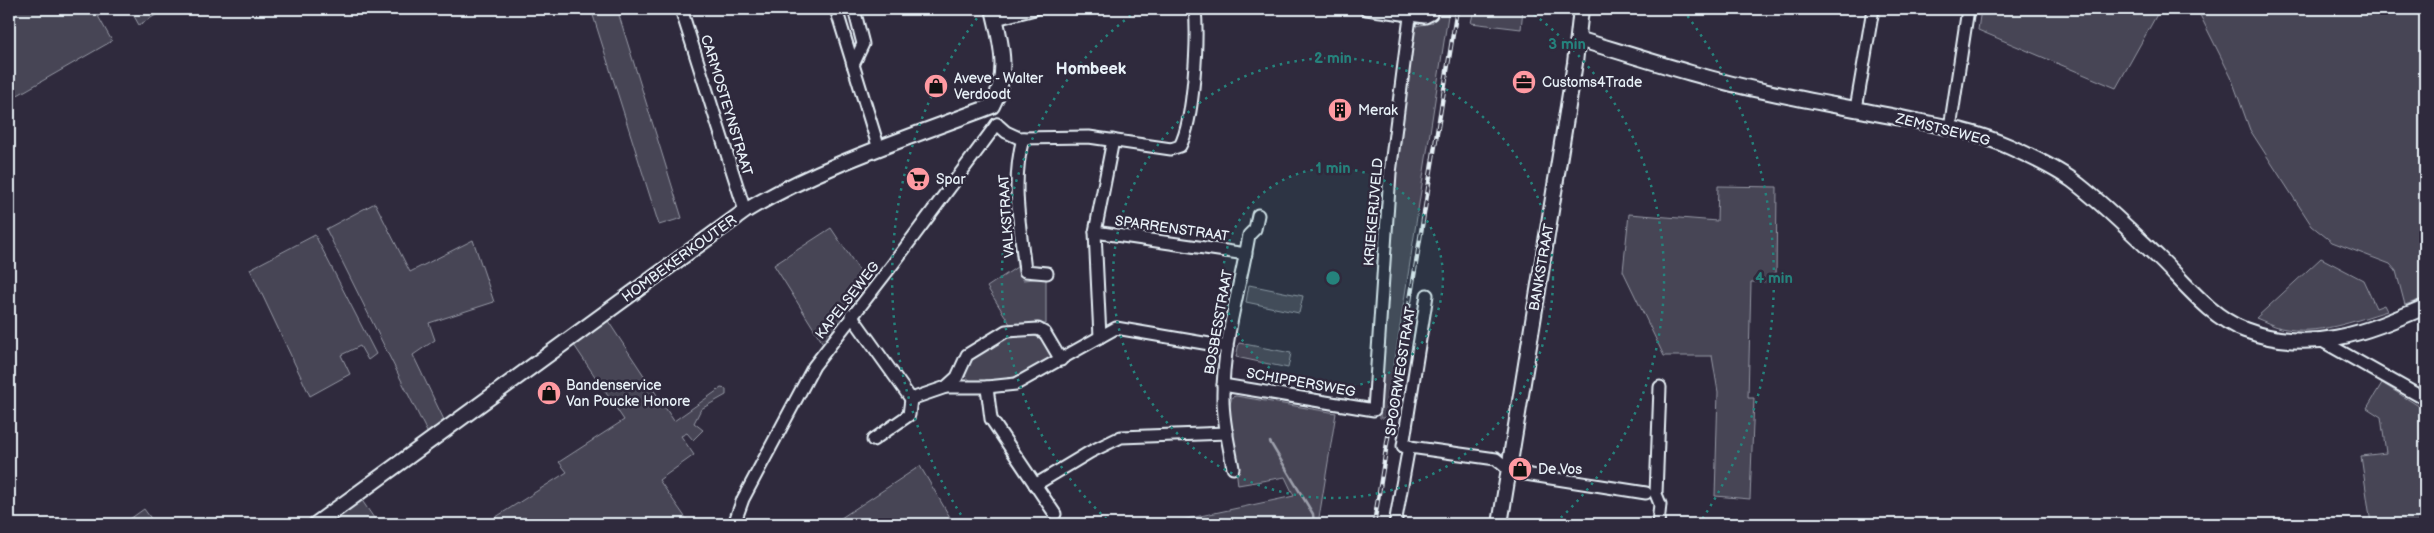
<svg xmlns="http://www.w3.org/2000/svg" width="2434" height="533" viewBox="0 0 2434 533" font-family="'Balsamiq Sans',sans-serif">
  <rect width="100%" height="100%" fill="#2f2a3d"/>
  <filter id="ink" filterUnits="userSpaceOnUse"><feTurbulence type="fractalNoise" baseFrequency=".02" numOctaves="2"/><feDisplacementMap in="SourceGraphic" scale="10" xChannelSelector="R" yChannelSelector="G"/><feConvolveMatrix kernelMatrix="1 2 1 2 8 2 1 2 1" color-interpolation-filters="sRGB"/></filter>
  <g filter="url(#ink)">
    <g fill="#464455" stroke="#979aa6">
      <polygon points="9,9 94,9 112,41 9,100"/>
      <polygon points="130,9 166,9 139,25"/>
      <polygon points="591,9 617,9 682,218 659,225"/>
      <polygon points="1444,9 1449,9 1386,418 1380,418 1388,243 1397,153 1415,26 1432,23 1437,13 1443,13"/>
      <polygon points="1474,9 1523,9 1521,29 1471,23"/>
      <polygon points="1981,9 2160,9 2116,88 1978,30"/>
      <polygon points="2197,9 2425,9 2425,298 2405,305 2396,271 2390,264 2332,242 2312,226 2250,130 2231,77"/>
      <polygon points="1718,186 1777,187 1776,282 1751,282 1748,398 1754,398 1750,499 1715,496 1718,392 1712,356 1664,356 1623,271 1629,214 1717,221"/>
      <polygon points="375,203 410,272 473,240 494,302 429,323 435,340 413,355 445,422 428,434 326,229"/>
      <polygon points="831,228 861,273 857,277 865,290 824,345 774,265"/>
      <polygon points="315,235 376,354 368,360 360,346 341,355 350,374 310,396 250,269"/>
      <polygon points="1019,247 1023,280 1046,278 1046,324 1010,324 987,287 1017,267 1015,248"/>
      <path d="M2321 258 2363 280 2376 308 2384 305 2387 311C2354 321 2317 336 2281 328 2273 326 2264 321 2256 318Z"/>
      <polygon points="1249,285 1303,296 1299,313 1246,302"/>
      <polygon points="608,321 674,421 721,388 726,389 726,395 701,409 694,423 703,430 693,440 687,433 681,436 694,455 659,480 690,524 485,524 567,472 559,462 624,420 574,345"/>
      <path d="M1018 332C1036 335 1044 338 1053 354L1051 360C1019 378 1008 381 971 381L965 376 964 370 969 358 1006 334Z"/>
      <polygon points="1239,343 1291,353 1288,368 1236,357"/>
      <polygon points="2382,383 2425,410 2425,524 2371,524 2361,456 2386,453 2381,417 2367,408"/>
      <polygon points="1236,396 1336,413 1318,524 1163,524 1294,496 1285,477 1238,485 1229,408 1232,397"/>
      <polygon points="920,466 954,524 832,524"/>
      <polygon points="361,499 378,524 330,524 329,523"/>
      <polygon points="144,509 155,524 123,524"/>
    </g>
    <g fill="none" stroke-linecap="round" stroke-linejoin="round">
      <polyline stroke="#9c9fab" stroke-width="2.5" points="1270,442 1313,514 1314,524"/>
      <g stroke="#e8f1f8" stroke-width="15">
        <g id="minor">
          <polyline points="681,9 745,211"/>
          <polyline points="836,9 879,149"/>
          <polyline points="1366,9 1425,17 1431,14 1431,9"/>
          <polyline points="996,19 1035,9"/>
          <polyline points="853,65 863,44 854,9"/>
          <polyline points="1856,109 1873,9"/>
          <path d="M997 124 1006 132 1019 138 1089 137 1171 149 1180 146C1194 121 1198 38 1195 9"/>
          <polyline points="1950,128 1968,9"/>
          <path d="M1023 138C1011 184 1020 224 1025 271L1047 273"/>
          <polyline points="1095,232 1246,254"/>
          <polyline points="1427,295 1403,446 1496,459 1508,469 1518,473 1646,493"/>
          <polyline points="851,315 911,399 946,387 987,387 1016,384 1116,328 1227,347"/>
          <polyline points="1100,337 1095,232 1113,140"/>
          <polyline points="2322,341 2425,399"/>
          <polyline points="1223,385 1374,410 1390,173 1411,9"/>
          <polyline points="946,387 957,377 967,355 1006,331 1038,329 1045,333 1061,360"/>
          <polyline points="987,387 991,419 1055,514"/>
          <polyline points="873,440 909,415 911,399"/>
          <path d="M1233 468C1229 445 1223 422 1223 399 1222 344 1240 289 1249 235L1255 229 1258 215"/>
          <polyline points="1035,485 1090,452 1121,437 1227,433"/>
          <polyline points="734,524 743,499 814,366 893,264 997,124"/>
          <polyline points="1395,524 1409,446"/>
          <polyline points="1658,524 1660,504 1656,494 1660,387"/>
        </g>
      </g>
      <g stroke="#e8f1f8" stroke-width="18">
        <g id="tertiary">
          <path d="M1578 39C1641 58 1704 79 1768 92 1815 102 1863 110 1911 120 1944 126 1979 133 2010 147 2030 156 2054 167 2072 180 2103 203 2131 232 2159 258 2185 283 2210 317 2245 330 2311 355 2364 333 2425 307"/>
          <path d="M316 524 745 211C822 165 908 138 992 106 1010 73 1001 43 993 9"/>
          <polyline points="1500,524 1575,63 1581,9"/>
        </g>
      </g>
      <use href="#minor" stroke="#2f2a3d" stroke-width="11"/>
      <use href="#tertiary" stroke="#2f2a3d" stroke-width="14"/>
      <g stroke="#e8f1f8" stroke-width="4.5">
        <polyline id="rail" points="1374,524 1457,9"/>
      </g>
      <use href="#rail" stroke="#2f2a3d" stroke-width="2.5" stroke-dasharray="8" stroke-linecap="butt"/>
    </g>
  </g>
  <circle cx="1333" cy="278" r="110" fill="#25827c" fill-opacity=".12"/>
  <g fill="none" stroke="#25827c" stroke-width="2.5" stroke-dasharray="2.5 5">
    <circle cx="1333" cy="278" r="110"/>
    <circle cx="1333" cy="278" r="220"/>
    <path d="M1112 524A331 331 0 0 1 1138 10M1528 10A331 331 0 0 1 1554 524"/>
    <path d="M965 521A441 441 0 0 1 983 10M1683 10A441 441 0 0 1 1701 521"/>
  </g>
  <defs>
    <g id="office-disc" transform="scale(1.25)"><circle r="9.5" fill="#ff9aa2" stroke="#2f2a3d"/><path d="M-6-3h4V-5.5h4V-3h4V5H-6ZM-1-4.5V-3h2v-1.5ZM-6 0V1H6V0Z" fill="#111"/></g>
    <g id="shop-disc" transform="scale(1.25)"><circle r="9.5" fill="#ff9aa2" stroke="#2f2a3d"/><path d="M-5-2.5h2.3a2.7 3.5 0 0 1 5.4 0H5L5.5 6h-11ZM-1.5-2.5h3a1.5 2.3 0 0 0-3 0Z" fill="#111"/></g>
    <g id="building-disc" transform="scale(1.25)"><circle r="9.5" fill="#ff9aa2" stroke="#2f2a3d"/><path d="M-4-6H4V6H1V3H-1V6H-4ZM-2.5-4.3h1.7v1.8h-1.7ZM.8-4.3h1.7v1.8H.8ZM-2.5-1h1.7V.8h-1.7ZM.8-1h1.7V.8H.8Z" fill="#111"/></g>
    <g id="supermarket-disc" transform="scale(1.25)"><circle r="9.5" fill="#ff9aa2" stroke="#2f2a3d"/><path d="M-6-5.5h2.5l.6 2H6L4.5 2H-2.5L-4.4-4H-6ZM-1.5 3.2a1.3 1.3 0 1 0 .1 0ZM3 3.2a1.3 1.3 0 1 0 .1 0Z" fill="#111"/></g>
  </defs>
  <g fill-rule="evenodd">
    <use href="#office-disc" x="1524" y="82"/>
    <use href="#shop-disc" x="936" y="86"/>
    <use href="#building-disc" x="1340" y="110"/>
    <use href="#supermarket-disc" x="918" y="179"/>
    <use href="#shop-disc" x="549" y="393"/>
    <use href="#shop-disc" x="1520" y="469"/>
  </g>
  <g text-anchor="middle" stroke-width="5" stroke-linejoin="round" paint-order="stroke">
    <g font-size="14" fill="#e8f1f8" stroke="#2f2a3d" text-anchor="start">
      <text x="954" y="83">Aveve - Walter<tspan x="954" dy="16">Verdoodt</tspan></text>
      <text x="1542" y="87">Customs4Trade</text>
      <text x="1358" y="115">Merak</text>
      <text x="936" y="184">Spar</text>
      <text x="566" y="390">Bandenservice<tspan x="566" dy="16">Van Poucke Honore</tspan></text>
      <text x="1538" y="474">De Vos</text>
    </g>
    <g font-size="14" fill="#e8f1f8" stroke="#2f2a3d">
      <text transform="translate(727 105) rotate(73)" y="5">CARMOSTEYNSTRAAT</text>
      <text transform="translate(1943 129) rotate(14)" y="5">ZEMSTSEWEG</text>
      <text transform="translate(1373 212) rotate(-85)" y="5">KRIEKERIJVELD</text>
      <text transform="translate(1006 216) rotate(-94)" y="5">VALKSTRAAT</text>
      <text transform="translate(1172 228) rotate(8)" y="5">SPARRENSTRAAT</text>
      <text transform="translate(679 258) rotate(-36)" y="5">HOMBEKERKOUTER</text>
      <text transform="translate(1541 267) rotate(-80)" y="5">BANKSTRAAT</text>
      <text transform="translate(847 300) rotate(-52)" y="5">KAPELSEWEG</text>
      <text transform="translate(1218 322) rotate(-80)" y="5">BOSBESSTRAAT</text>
      <text transform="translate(1400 371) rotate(-81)" y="5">SPOORWEGSTRAAT</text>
      <text transform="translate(1301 382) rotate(10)" y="5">SCHIPPERSWEG</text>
    </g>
    <g font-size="16" font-weight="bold" fill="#e8f1f8" stroke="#2f2a3d">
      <text x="1091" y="74">Hombeek</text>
    </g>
  </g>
  <circle cx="1333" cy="278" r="8" fill="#25827c" stroke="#2f2a3d" stroke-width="2.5"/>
  <g font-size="15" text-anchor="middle" font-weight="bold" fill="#25827c" stroke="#2f2a3d" stroke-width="5" stroke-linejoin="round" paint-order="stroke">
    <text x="1567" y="49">3 min</text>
    <text x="1333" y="63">2 min</text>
    <text x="1333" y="173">1 min</text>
    <text x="1774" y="283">4 min</text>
  </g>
  <rect width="2434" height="533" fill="none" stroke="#2f2a3d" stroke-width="30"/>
  <rect x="15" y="15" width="2404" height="503" fill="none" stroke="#e8f1f8" stroke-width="2" filter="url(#ink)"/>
</svg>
